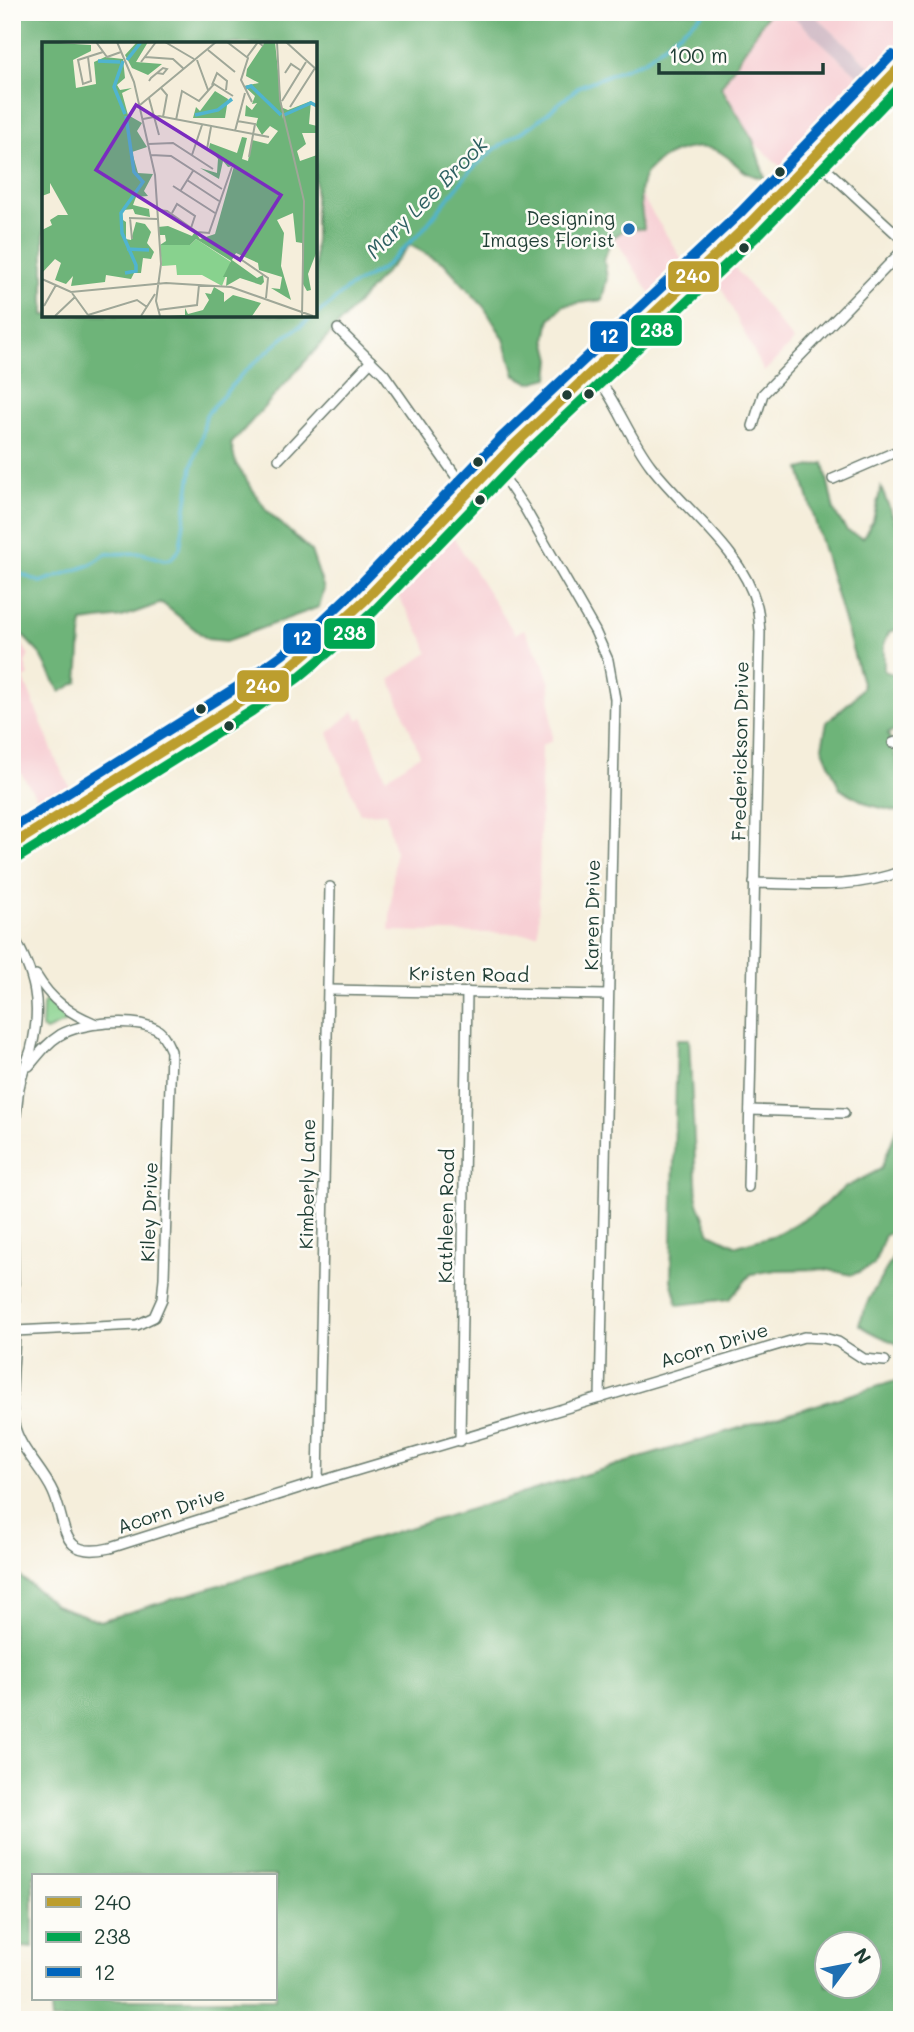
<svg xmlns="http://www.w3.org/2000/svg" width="914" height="2032" viewBox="0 0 914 2032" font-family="Mali,sans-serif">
  <rect width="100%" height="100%" fill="#fdfcf7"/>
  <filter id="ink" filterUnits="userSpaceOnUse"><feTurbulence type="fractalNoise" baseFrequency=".0143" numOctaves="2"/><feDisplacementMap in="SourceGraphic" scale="14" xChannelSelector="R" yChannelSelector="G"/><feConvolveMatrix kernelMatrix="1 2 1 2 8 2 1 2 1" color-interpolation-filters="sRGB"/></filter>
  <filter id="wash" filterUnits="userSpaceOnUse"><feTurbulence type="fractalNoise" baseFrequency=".00686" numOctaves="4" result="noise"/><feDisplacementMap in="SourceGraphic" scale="28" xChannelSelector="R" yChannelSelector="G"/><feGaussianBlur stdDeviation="1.57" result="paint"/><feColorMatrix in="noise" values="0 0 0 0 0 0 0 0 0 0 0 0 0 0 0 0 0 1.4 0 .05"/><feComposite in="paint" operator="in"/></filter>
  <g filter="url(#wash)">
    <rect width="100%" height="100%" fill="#f5eedb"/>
    <g fill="#f7cfd4">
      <polygon points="745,12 788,12 865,82 782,168 682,77"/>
      <polygon points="811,12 902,12 902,44 875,71"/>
      <polygon points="596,125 685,264 652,296 559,152"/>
      <polygon points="731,263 794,341 764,372 716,277"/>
      <polygon points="450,532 515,634 524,629 543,663 550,684 552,741 542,745 538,934 389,931 395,852 386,813 360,814 328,733 354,711 358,720 363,717 386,778 420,755 390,679 428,653 423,638 395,591"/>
      <polygon points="12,637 20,641 29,655 25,663 29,676 24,679 57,762 72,791 44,809 12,759"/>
    </g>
    <polygon fill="#d2bdc8" points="788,12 811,12 875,71 865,82"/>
    <polygon fill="#88d28e" stroke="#548861" stroke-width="2" points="46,1000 66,1018 64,1023 46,1031 42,1028 43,1005"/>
    <g fill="#6eb479" stroke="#467856" stroke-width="2" fill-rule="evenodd">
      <path d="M12 12H769L721 87 753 140 765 179C738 173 740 164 720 152 695 138 646 158 641 186 638 199 643 216 644 229L627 228 611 239 604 260 607 278 602 300 564 305 550 319 546 339 551 359 549 378 530 383 515 375 504 339 484 307 444 263 410 245 231 444 236 464 267 511 311 551 324 589 319 607 227 641 207 639 162 603 122 617 82 622 78 682 60 692 40 654 12 624ZM44 44H315V315H44Z"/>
      <polygon points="824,463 834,511 847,531 863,538 873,520 881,488 896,524 902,522 902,628 889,632 884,644 884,671 902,678 902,728 888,733 902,778 902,813 870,805 840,789 822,747 827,722 853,699 863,686 800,469"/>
      <polygon points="677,1039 689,1039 697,1200 710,1233 737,1246 775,1235 813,1214 844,1188 881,1169 902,1115 902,1227 885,1235 874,1265 852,1275 824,1269 776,1270 751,1274 730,1299 678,1305 671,1280"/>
      <path d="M902 1242V1346C886 1338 872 1335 859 1324L869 1299Z"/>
      <path d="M902 1379V2020H52L50 1999H275V1876H33V1948L12 1946V1570L55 1605 100 1621ZM869 1944V1986H827V1944Z"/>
    </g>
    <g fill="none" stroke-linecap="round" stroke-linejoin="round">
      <polyline stroke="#50b4cf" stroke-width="3.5" points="12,570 40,582 90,565 106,554 141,553 164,560 171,559 180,548 192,467 202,436 206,415 241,375 282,339 328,306 345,290 382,269 421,232 471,170 495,149 533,125 580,86 644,61 705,12"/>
    </g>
  </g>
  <g filter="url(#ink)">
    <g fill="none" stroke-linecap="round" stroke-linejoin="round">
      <g stroke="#6a7b6e" stroke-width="12">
        <g id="minor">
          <polyline points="813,157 902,239"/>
          <polyline points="338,329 384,374 467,492"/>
          <path d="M592 371C616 399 628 436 651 466 686 512 741 548 757 606 759 614 759 624 760 632L748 1187"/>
          <polyline points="753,426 763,394 902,251"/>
          <polyline points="279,459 371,361"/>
          <polyline points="495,464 524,507 595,631 608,660 615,699 600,1398"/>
          <polyline points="833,479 902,449"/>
          <polyline points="893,743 902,740"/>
          <path d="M754 883C805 884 854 890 902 871"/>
          <path d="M12 934C35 974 43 1004 31 1050 26 1065 19 1080 18 1095 9 1172 14 1251 15 1328 15 1357 9 1397 14 1424 20 1450 42 1468 53 1492 68 1525 58 1560 110 1548L318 1482 804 1337 824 1338 838 1342 864 1359 885 1361"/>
          <path d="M36 975C51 1000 69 1013 96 1024"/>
          <polyline points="329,990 607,995"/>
          <polyline points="750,1110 844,1113"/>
          <path d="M15 1331 137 1325 154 1317 162 1299 164 1278 171 1051C167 1043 164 1033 156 1029 133 1017 81 1023 60 1035 47 1043 38 1055 29 1066"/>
          <polyline points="460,1441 467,992"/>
          <polyline points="318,1482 330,887"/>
        </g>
      </g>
      <g stroke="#6a7b6e" stroke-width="18">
        <polyline id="primary" points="12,845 245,699 291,666 327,635 364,601 511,448 751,222 902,65"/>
      </g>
      <use href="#minor" stroke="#fff" stroke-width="9"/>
      <use href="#primary" stroke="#fff" stroke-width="14"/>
      <g stroke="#fdfcf7" stroke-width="16">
        <polyline id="bus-1" points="12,845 245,699 291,666 327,635 364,601 511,448 751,222 902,65"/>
      </g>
      <g stroke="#fdfcf7" stroke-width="16">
        <polyline id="bus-2" points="19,857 252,711 299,677 336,646 374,611 521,458 761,232 902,85"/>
      </g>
      <g stroke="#fdfcf7" stroke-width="16">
        <polyline id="bus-3" points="12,828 237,687 282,655 318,625 354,591 501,438 741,212 892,55"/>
      </g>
      <use href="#bus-1" stroke="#bc9e2e" stroke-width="10"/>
      <use href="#bus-2" stroke="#00a651" stroke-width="10"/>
      <use href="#bus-3" stroke="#0065bd" stroke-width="10"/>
    </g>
  </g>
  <g fill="#1f3d34" stroke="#fdfcf7" stroke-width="2.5">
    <circle cx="780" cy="172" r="6"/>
    <circle cx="744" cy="248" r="6"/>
    <circle cx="589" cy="394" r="6"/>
    <circle cx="567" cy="395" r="6"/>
    <circle cx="478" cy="462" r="6"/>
    <circle cx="480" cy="500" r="6"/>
    <circle cx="201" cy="709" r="6"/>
    <circle cx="229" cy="726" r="6"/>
  </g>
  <circle fill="#1f6fb2" stroke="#fdfcf7" stroke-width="2.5" cx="629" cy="229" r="7"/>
  <g text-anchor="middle" stroke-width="5" stroke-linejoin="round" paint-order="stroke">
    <g font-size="19" fill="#1f3d34" stroke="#fdfcf7" text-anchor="end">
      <text x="615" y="225">Designing<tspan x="615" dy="22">Images Florist</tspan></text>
    </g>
    <g font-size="19" fill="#1f3d34" stroke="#fdfcf7">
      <text transform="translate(740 751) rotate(-89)" y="7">Frederickson Drive</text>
      <text transform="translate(592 915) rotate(-89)" y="7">Karen Drive</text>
      <text transform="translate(469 974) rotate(1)" y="7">Kristen Road</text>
      <text transform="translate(307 1184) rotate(-89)" y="7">Kimberly Lane</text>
      <text transform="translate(149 1212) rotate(-88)" y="7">Kiley Drive</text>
      <text transform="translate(446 1216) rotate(-89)" y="7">Kathleen Road</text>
      <text transform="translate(714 1345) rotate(-17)" y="7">Acorn Drive</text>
      <text transform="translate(171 1510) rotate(-18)" y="7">Acorn Drive</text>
    </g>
    <g font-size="21" font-style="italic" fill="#2e6162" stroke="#fdfcf7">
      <text transform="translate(427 198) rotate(-45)" y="7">Mary Lee Brook</text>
    </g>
  </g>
  <g transform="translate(42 42)">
    <rect width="275" height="275" fill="#f5eedb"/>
    <path d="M154 197 189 220 180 244 160 233H135L134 223 120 224 118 203H148Z" fill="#88d28e"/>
    <path d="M0 0 49 3V9L31 18 34 46 54 42 52 20 63 15 81 17 83 36 75 43 78 48 90 46 80 51 86 73 100 81 95 89 105 105 90 110 96 131 111 132 102 149 106 154 94 155 91 163 107 167 108 175 93 172 91 167 82 168 78 176 84 180V197L89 198 94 180 103 182 109 190 105 201 112 210 109 217 101 216 99 231H92L89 237 64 233 63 240 29 244 31 234 24 242 13 238 19 221 13 217 0 231V188L10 183 8 178 16 173H26L8 141V151L0 154ZM95 0H106L94 20 120 22 106 33 90 26 83 13ZM223 0H233L241 77V66L246 68 269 59 267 82 275 84V91H260L264 102 255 109 258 119 275 113V209L266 232 269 248 265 249 261 242 260 201 254 200 251 171 235 178 242 191 239 224 249 258 229 246 238 247 240 235 217 228 216 221 194 211 190 218 215 236 221 233 222 240 219 243 198 236 184 244 185 235H181L189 219 154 197 148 203H118L124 199 123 193H117L116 185 126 184 150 194 153 190 158 197 173 192 192 124 186 125 181 119 177 137 158 126 175 131 176 117 167 106 168 101 195 111 200 95 205 96 200 117 206 119 210 98 226 102 236 89 228 84 220 93 214 83 216 76 203 74 204 63 210 68 215 61 210 62 213 54 202 44 217 41 204 34 205 27ZM173 49 186 57 183 76H151L154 65 158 69ZM172 245 182 251V260L191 253 219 261 210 274H128L143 273V266L146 272 161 268 167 258 163 251 169 252Z" fill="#6eb479"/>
    <path fill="none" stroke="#50b4cf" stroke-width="3.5" d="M85 18 99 0M56 19 78 20M81 19 72 45 83 72M203 46 209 44 239 73M153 73 176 68 190 57M242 73 269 61 275 64M85 207 107 208M83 231 94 229V223L80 191 79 171 101 140 92 130 84 74"/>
    <path fill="none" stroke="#9fa798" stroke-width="2" d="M54 0 65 15 79 10M75 0 92 40 113 133 119 222 114 259 118 274M123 0 152 17M185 0 206 16 199 38 210 60M235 0 238 58 262 159 260 274M244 0 275 28M166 8 193 30M46 15 49 39 41 42 36 18 61 10M103 15 131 17 142 27M205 15 216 0 221 4M155 18 166 48M99 20 114 0M243 31 249 22 258 28M107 39 109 36 121 26 125 27 121 32 115 31M170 43 175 31 185 39 184 48M119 46 125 53 121 75M107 56 117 93M240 59 264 20M98 63 174 0M248 65 273 26M101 77 117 74 227 95M134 78 140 49 157 59 172 42 191 54M195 79 213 82 207 115M193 89 203 51M106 102 131 101 171 127M165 107 169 85M109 113 129 114 180 147M150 113 160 83M145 138 177 159M131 144 173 171M139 148 151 129M117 168 125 169 155 190 167 191 190 125M130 171 135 162 153 174 149 186M87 176 115 177M88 176 90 197M194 214 226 236 224 256M0 237 29 250 124 241 189 245 271 274M30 251 46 273M2 264 14 243M116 268 155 263 157 243M46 273 95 258 105 265M13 274 33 255M99 274 113 252"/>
    <path fill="#7b2cbf" fill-opacity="0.15" stroke="#7b2cbf" stroke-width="3.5" d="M94 63 239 153 198 218 54 128Z"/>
    <rect width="275" height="275" fill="none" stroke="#1f3d34" stroke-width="3.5"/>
  </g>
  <g stroke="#fdfcf7" stroke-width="2.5">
    <rect x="667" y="260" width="53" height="33" rx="7" fill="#bc9e2e"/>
    <rect x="630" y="314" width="53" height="33" rx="7" fill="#00a651"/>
    <rect x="589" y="320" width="40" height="33" rx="7" fill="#0065bd"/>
    <rect x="323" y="617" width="53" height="33" rx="7" fill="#00a651"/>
    <rect x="282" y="622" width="40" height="33" rx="7" fill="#0065bd"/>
    <rect x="236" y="669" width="54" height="34" rx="7" fill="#bc9e2e"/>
  </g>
  <g font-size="19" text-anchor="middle" font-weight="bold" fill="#fff">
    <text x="693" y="283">240</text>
    <text x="657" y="337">238</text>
    <text x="609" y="343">12</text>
    <text x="350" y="640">238</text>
    <text x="302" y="645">12</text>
    <text x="263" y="693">240</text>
  </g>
  <rect width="914" height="2032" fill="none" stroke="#fdfcf7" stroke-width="42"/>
  <rect x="32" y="1874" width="245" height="126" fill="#fdfcf7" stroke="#a4b0a9" stroke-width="2"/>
  <rect x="46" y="1897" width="35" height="10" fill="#bc9e2e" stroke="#a4b0a9" stroke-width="2"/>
  <text x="94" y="1910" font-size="21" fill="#1f3d34">240</text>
  <rect x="46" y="1932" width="35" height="10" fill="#00a651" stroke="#a4b0a9" stroke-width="2"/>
  <text x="94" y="1944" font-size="21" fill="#1f3d34">238</text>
  <rect x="46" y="1967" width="35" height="10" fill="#0065bd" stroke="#a4b0a9" stroke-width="2"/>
  <text x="94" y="1980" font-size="21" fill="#1f3d34">12</text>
  <g transform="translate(848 1965) rotate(58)"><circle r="33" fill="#fdfcf7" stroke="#a4b0a9" stroke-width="2"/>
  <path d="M0-5L12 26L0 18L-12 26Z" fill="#1f6fb2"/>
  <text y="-10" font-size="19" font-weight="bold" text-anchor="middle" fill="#1f3d34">N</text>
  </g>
  <path d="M659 63v10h164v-10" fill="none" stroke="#1f3d34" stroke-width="3.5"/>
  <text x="669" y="63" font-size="21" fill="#1f3d34" stroke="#fdfcf7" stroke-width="5" paint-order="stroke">100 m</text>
</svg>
